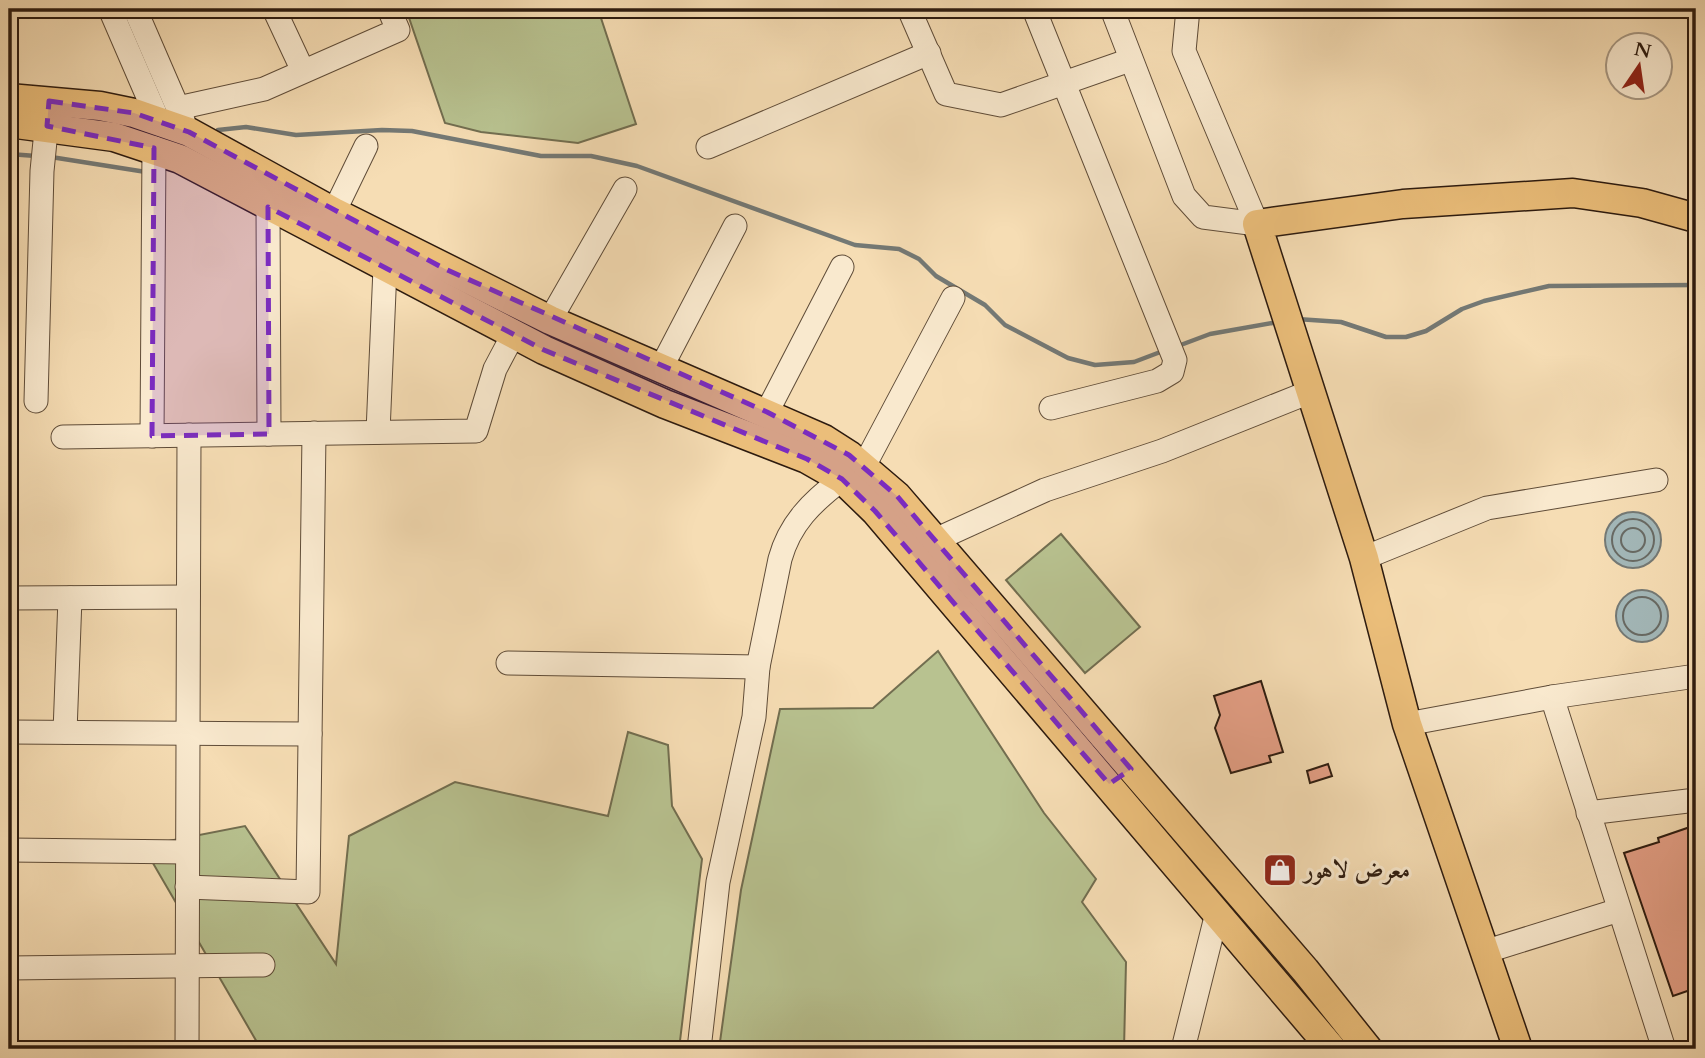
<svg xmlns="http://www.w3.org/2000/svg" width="1705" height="1058" viewBox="0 0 1705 1058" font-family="Cardo,Amiri,serif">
  <rect width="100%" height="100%" fill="#f6ddb4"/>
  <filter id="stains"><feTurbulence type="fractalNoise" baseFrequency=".00286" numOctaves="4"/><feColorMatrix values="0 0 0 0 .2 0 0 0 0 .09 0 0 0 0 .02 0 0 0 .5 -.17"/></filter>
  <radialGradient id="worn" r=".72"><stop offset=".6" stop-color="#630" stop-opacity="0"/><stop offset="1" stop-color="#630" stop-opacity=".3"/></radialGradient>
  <g fill="#b8c290" stroke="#726e50" stroke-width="2">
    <polygon points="406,9 605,9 599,12 636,124 578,143 481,132 445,123"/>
    <polygon points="1061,534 1140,627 1085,673 1006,580"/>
    <polygon points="938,651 1044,813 1096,879 1082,902 1126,962 1124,1049 719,1049 741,890 780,709 873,708"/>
    <polygon points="628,732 668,745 672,806 702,859 679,1049 261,1049 143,846 245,826 336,964 349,836 455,782 608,816"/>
  </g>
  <g fill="#a3b8b9" stroke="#747975" stroke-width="2">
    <circle cx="1633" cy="540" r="28"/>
    <circle cx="1642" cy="616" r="26"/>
  </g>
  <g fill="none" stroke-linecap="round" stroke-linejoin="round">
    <g stroke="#686a64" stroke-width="2">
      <circle cx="1633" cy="540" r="21"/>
      <circle cx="1633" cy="540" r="12"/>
      <circle cx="1642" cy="616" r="19"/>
    </g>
    <g stroke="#747975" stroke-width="4.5">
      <polyline points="218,130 246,127 296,135 382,130 412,131 541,156 591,156 637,166 855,245 899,249 919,259 936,276 985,305 1005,325 1068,358 1095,365 1134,362 1163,351"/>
      <polyline points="9,154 36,156"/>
      <polyline points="51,157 146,172"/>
      <polyline points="1297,319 1341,322 1386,337 1406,337 1426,331 1462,309 1484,301 1549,286 1696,285"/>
      <polyline points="1178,346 1210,334 1278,322"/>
    </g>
  </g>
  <g fill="#e6a087" stroke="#2d1b0f" stroke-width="2">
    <polygon points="1261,681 1283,752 1269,756 1271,762 1231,773 1215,728 1220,715 1214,696"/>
    <polygon points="1328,764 1332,776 1310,783 1307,771"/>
    <polygon points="1696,825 1696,919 1690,921 1696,939 1696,988 1673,996 1624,853 1659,842 1658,838"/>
  </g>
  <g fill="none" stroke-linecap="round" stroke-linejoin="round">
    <g stroke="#5f4c38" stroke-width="25">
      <g id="minor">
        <polyline points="110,9 158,120"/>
        <polyline points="135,9 183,120"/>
        <polyline points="274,9 303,71"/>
        <polyline points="909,9 946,94 1001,105 1130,60"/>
        <polyline points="1034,9 1175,360 1172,372 1157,381 1051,408"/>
        <polyline points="1112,9 1184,196 1203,217 1257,224 1184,51 1188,9"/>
        <polyline points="178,108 264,89 398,30 389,9"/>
        <polyline points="708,147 929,53"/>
        <polyline points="268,207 269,434"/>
        <polyline points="334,212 366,146"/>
        <polyline points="550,320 625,189"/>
        <polyline points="661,368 735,226"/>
        <polyline points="36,401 42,171 48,111"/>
        <polyline points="767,412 842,267"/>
        <polyline points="378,432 385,268"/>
        <polyline points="152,436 154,148"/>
        <polyline points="63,437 476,431 495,369 513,335"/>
        <polyline points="864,466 953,298"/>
        <polyline points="933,541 1045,490 1162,451 1312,391"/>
        <polyline points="1364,558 1487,508 1656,480"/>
        <polyline points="9,598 188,597"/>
        <polyline points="508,663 758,667"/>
        <polyline points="1552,697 1664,1049"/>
        <polyline points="1407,724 1552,697 1696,676"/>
        <polyline points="9,732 310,734"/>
        <polyline points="65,732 70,598"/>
        <polyline points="1588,813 1696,800"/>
        <polyline points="9,850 187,852"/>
        <polyline points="187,887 308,892 314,433"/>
        <polyline points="1484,952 1619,910"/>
        <polyline points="9,968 263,965"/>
        <polyline points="187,1049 189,435"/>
        <path d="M699 1049 718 882 754 717 758 667 780 559C790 523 812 502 842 479"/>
        <polyline points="1183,1049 1217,913"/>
      </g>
    </g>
    <g stroke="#2d1b0f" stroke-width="31">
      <g id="major">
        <polyline points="9,98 100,106 134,113 189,132 334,212 550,320 824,439 849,455 897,496 1305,970 1368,1049"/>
        <polyline points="9,123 114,137 180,159 544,350 665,404 807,459 842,479 875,511 1332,1049"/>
        <polyline points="1518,1049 1407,724 1364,558 1257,224 1403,204 1573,193 1642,203 1696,218"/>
      </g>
    </g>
    <use href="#minor" stroke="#f9e9ce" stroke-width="23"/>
    <use href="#major" stroke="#ebbe7a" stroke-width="28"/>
  </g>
  <path fill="#7b2cbf" fill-opacity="0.2" stroke="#7b2cbf" stroke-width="5" stroke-dasharray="14 9" stroke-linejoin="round" d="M49 101 134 113 189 132 445 269 767 412 849 455 897 496 1131 769 1109 784 875 511 842 479 807 459 544 350 268 207 269 434 152 436 154 148 47 126Z"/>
  <defs>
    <g id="shop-square" transform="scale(1.75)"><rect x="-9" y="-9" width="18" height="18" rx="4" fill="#8f2418" stroke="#f9e9ce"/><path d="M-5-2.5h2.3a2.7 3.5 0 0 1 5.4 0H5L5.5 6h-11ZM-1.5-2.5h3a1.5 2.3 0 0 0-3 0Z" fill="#fff"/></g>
  </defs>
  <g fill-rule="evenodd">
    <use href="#shop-square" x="1280" y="870"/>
  </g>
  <g text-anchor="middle" stroke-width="6" stroke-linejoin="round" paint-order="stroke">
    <g font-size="24" font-weight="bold" fill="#2d1b0f" stroke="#f9e9ce" text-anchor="start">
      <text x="1304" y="878">معرض لاهور</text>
    </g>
  </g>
  <rect width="1705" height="1058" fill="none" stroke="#f6ddb4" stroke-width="35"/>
  <rect x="10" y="10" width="1684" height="1037" fill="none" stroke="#2d1b0f" stroke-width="3.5"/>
  <rect x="18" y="18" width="1670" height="1023" fill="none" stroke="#2d1b0f" stroke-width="2"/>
  <g transform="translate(1639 66) rotate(13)"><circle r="33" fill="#f9e9ce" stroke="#a79782" stroke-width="2"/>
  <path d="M0-5L12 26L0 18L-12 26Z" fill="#8f2418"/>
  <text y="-10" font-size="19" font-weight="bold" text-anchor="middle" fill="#2d1b0f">N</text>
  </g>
  <rect width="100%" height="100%" filter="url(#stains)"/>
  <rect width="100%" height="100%" fill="url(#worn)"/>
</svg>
